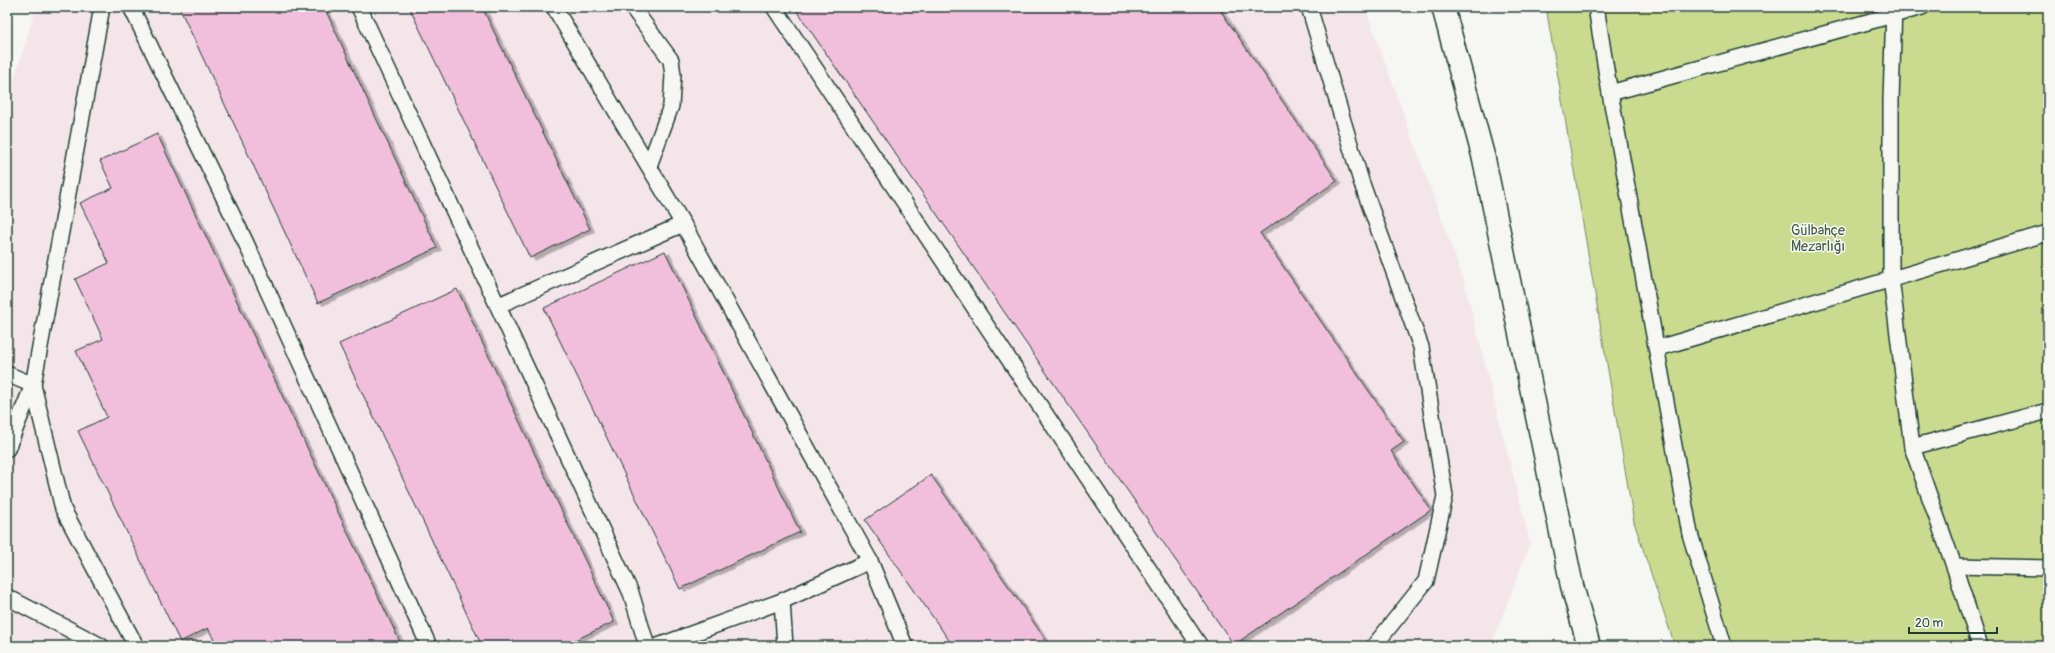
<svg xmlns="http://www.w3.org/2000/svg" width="2055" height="653" viewBox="0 0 2055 653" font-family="Pangolin,sans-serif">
  <defs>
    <filter id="shadow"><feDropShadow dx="4.5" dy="2.5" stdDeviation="0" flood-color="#0004"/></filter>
  </defs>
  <rect width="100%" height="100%" fill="#f6f6f2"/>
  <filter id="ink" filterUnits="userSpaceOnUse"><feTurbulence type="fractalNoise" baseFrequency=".025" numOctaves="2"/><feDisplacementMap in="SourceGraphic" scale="8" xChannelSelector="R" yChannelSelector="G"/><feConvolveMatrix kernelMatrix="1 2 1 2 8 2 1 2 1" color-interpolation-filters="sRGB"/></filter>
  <g filter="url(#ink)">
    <polygon fill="#f4e5eb" points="36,7 1365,7 1464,281 1530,543 1491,646 7,646 7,103"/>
    <polygon fill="#cadb90" stroke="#748c62" points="1546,7 2048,7 2048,646 1675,646 1634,522"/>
    <g fill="#f1bedb" stroke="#1f3d34" filter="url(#shadow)">
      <polygon points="179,7 324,7 437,248 318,303"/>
      <polygon points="409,7 482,7 590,229 530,258"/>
      <polygon points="794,7 1218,7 1337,181 1260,233 1404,442 1391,451 1431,510 1234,645"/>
      <polygon points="157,134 402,646 217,646 208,628 180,642 78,431 107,417 76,351 103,339 75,279 109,263 80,203 113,188 100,161"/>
      <polygon points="665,251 800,532 680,589 544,308"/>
      <polygon points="457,289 614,622 562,646 482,646 339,344"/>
      <polygon points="931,475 1050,646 953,646 865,520"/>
    </g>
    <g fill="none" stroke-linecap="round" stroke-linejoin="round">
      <g stroke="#1f3d34" stroke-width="18">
        <g id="lane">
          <polyline points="102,7 33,385 63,509 136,646"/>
          <polyline points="131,7 245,241 429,646"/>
          <polyline points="359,7 631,593 647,646"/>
          <polyline points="554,7 683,224 870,561 905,646"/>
          <polyline points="632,7 671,60 673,75 671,106 649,166"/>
          <polyline points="774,7 1200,646"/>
          <polyline points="1309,7 1361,181 1421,347 1445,496 1426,581 1374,646"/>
          <polyline points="1596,7 1607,76 1690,534 1724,646"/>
          <polyline points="1894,7 1891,100 1891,278 1912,447 1954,566 1980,646"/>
          <polyline points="1610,93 1922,7"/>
          <polyline points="499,305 683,224"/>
          <polyline points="1658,348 2048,233"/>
          <polyline points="7,374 33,385"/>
          <polyline points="1912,447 2048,411"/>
          <polyline points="7,449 33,385"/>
          <polyline points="1954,566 2048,568"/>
          <polyline points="7,597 101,646"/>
          <polyline points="782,601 785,646"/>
          <polyline points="658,646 782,601 870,561"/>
        </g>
      </g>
      <g stroke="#1f3d34" stroke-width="25">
        <polyline id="street" points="1443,7 1484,159 1572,586 1589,646"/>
      </g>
      <use href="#lane" stroke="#f6f6f2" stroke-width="15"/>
      <use href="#street" stroke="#f6f6f2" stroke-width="22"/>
    </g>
  </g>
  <g text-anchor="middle" stroke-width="3" stroke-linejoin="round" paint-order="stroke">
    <g font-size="14" fill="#415d46" stroke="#f6f6f2">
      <text x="1818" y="235">Gülbahçe<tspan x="1818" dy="16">Mezarlığı</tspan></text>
    </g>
  </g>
  <rect width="2055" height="653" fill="none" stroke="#f6f6f2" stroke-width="24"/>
  <rect x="12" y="12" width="2031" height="629" fill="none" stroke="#1f3d34" stroke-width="1.5" filter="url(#ink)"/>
  <path d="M1909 627v6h88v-6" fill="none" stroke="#1f3d34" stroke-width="2"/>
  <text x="1915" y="627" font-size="12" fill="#1f3d34" stroke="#f6f6f2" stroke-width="3" paint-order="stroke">20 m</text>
</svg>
